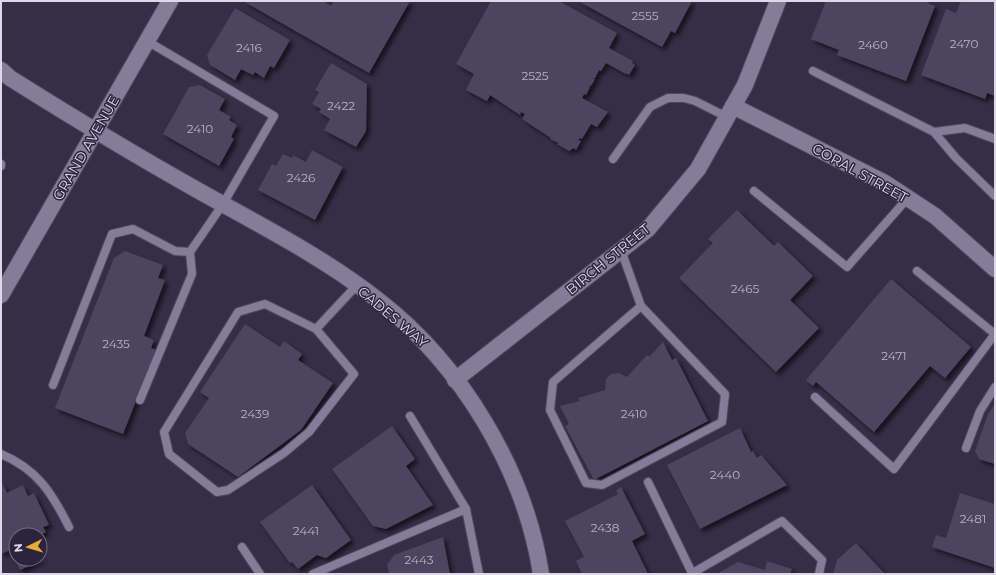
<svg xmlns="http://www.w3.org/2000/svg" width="996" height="575" viewBox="0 0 996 575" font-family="Montserrat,sans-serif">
  <defs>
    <filter id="shadow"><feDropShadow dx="3.5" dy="3.5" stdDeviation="2" flood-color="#0009"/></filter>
  </defs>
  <rect width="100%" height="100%" fill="#362e47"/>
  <g fill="#4c445e" filter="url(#shadow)">
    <polygon points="243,1 323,1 331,6 334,1 410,1 369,73"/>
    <polygon points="491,1 559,1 617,33 609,48 633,61 632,63 635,65 629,75 626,73 626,74 606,63 601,71 599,70 595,78 592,78 595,79 591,86 589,85 590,87 586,95 584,94 582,98 608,112 597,127 591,124 582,139 580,138 578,140 581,141 576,150 574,148 569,151 557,144 559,143 550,139 551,138 522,119 525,114 521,112 520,115 490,95 487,101 466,90 474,74 456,64"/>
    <polygon points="578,1 692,1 675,33 671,31 662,47"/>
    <polygon points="826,1 929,1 928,3 935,6 906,81 837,55 839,50 811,39"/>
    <polygon points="961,1 995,1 995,96 987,93 985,99 921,75 946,9 956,13"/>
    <polygon points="235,8 290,40 274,68 270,66 264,78 255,72 253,75 241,69 235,80 210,65 207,55"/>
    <polygon points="331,63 367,84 366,131 356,147 324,130 330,119 319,112 321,109 312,104 319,92 315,90"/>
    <polygon points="200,85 225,99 219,110 231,117 229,120 237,125 231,137 234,139 219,166 163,134 189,87"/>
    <polygon points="312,150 343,167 315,220 258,190 272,164 276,166 283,154 292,158 293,155 306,162"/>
    <polygon points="737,210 774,246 778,242 813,276 790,300 819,328 776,372 679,278 713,243 708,239"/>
    <polygon points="125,251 163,265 158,278 165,280 144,336 154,340 151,348 156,350 123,434 55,408 114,258"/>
    <polygon points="891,279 971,347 945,378 930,366 874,432 816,382 813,386 806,380"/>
    <polygon points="245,324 280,347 284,341 302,354 298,360 333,383 301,430 238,477 188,444 185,433 209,398 200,392"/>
    <polygon points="663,342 672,360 676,358 708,421 594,480 565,426 569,424 560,406 580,401 578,398 605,390 606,379 611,374 619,373 627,377 647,355 650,356"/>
    <polygon points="995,404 995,464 979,459 975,451 988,414"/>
    <polygon points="392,426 415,459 406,466 433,505 386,529 373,526 332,469"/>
    <polygon points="740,428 751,452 753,451 757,458 761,455 787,485 700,529 667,465"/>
    <polygon points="1,481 7,493 23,485 28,496 34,493 49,525 43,527 46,532 40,535 16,535 16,559 40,559 40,555 42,560 20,570 10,550 1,554"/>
    <polygon points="312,485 351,540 326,558 317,555 298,569 292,562 290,563 260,522"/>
    <polygon points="621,487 645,534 632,541 648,574 582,574 576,561 584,557 565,521 618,494 616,490"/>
    <polygon points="960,493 995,504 995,568 932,547 936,535 946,538"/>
    <polygon points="443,537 450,574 389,574 387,565 394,555"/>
    <polygon points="856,543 885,574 833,574 837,560"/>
    <polygon points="767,561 792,569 790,574 719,574 720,572 738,562 765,570"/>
  </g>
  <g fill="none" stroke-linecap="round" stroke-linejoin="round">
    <g stroke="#50495e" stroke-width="10">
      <g id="service">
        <polyline points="813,71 934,132"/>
        <polyline points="995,139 965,128 934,132 956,158 995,196"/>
        <polyline points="613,159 650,107 668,98 684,98 695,101 727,117"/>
        <polyline points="1,164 1,166"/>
        <polyline points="754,191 847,267 907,199"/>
        <polyline points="621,250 641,306 725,394 722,422 602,485 586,483 550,410 553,382 641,306"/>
        <polyline points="917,271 995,334"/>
        <polyline points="316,329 354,374 309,432 284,453 228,490 217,492 169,454 164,432 238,312 265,304 316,329 357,285"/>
        <polyline points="53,385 112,234 133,229 175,251 190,252"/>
        <polyline points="815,397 894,469 995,334"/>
        <polyline points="140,400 192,274 190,252 223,204 274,116 147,41"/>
        <polyline points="410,416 466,509"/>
        <polyline points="966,448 980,411 995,387"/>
        <path d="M1 454C37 469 52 493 69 527"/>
        <polyline points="648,482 692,573"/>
        <polyline points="242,547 260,574"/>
        <polyline points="313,574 466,509 479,574"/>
        <polyline points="691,574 782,521 822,560 819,574"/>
      </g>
    </g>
    <g stroke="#50495e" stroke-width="18">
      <g id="minor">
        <path d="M1 70 10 78C72 117 135 155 199 191 260 225 323 257 378 300 461 364 525 470 541 574"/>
        <polyline points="733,106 885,183 935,216 995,269"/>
        <polyline points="1,295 170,1"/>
        <polyline points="455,380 648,229 698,169 745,85 778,1"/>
      </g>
    </g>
    <use href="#service" stroke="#847c99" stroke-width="8"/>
    <use href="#minor" stroke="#847c99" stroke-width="16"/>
  </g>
  <g text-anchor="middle" stroke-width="3" stroke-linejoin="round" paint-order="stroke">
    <g font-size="12" fill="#bab4c6">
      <text x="645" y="20">2555</text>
      <text x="964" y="48">2470</text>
      <text x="873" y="49">2460</text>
      <text x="249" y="52">2416</text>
      <text x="535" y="80">2525</text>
      <text x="341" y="110">2422</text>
      <text x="200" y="133">2410</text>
      <text x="301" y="182">2426</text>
      <text x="745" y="293">2465</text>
      <text x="116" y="348">2435</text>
      <text x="894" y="360">2471</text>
      <text x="255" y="418">2439</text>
      <text x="634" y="418">2410</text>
      <text x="725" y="479">2440</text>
      <text x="973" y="523">2481</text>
      <text x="605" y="532">2438</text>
      <text x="306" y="535">2441</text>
      <text x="419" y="564">2443</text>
    </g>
    <g font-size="14" fill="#ded9e9" stroke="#2c243c">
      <text transform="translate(86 148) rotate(-60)" y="5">GRAND AVENUE</text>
      <text transform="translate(860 173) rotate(29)" y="5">CORAL STREET</text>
      <text transform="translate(608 259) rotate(-39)" y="5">BIRCH STREET</text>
      <text transform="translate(393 317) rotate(40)" y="5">CADES WAY</text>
    </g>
  </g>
  <rect width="996" height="575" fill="none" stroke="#ded9e9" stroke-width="4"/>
  <g transform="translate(28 547) rotate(265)"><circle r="19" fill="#2c243c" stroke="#736c81"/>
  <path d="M0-3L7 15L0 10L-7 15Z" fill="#e6ac36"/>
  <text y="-6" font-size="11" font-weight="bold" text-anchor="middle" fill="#ded9e9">N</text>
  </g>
</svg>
